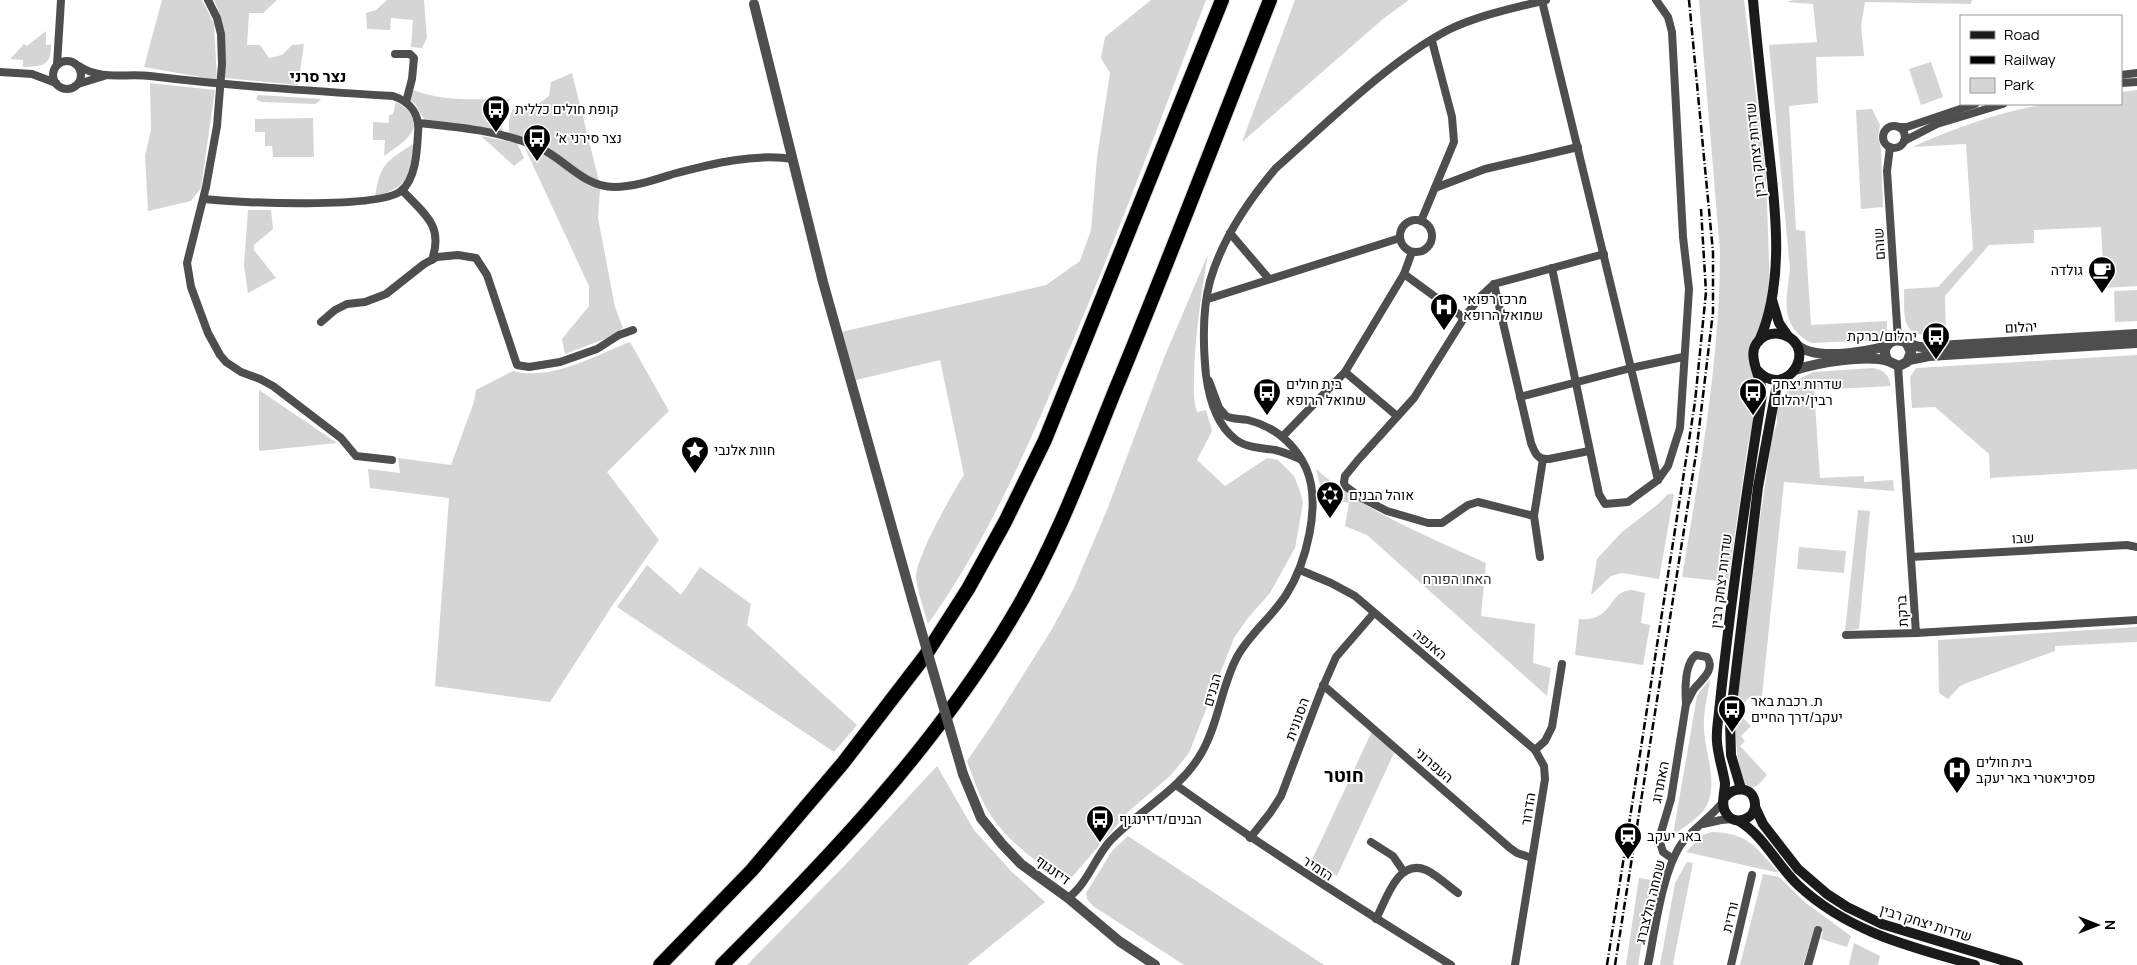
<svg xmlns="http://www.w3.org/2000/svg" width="2137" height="965" viewBox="0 0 2137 965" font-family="Manrope,Heebo,sans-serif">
  <rect width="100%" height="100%" fill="#fff"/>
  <g fill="#d5d5d5">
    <polygon points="162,0 202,0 214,24 217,80 144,67"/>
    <path d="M214 0H277L263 13H249L247 45H260L269 58 282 55 292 45 304 44 298 85 225 78C225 50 226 25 214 0Z"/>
    <polygon points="387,0 424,0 427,38 422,48 411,47 413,20 391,18 390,30 367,29 366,13 376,10"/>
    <path d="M1151 0H1206C1159 123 1114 246 1062 366 1024 456 985 544 928 624 925 613 916 586 916 576 918 554 951 495 964 475L940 360 856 380 841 332 1046 285 1080 261 1091 230 1097 158 1110 73 1101 58 1105 37Z"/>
    <polygon points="1295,0 1409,0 1383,19 1242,142"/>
    <path d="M1699 0H1744L1766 176 1770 288 1765 316 1756 338 1759 398 1748 444 1728 582 1682 577C1700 469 1720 361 1720 251Z"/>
    <path d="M1793 0H1983H1972L1971 4 1865 2 1861 26 1864 56 1816 57 1818 103 1789 106 1796 230 1805 231 1811 325 1887 321V335L1882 340 1811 343C1778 325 1787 298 1790 269L1769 45 1817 42 1813 4 1786 2Z"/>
    <path d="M46 31V45H51C51 67 42 66 23 67V60L10 59 24 44 27 46Z"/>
    <polygon points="1931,62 1943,97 1921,105 1909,69"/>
    <polygon points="572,73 599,181 581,175 509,134 509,120 513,109 537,105 549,96 551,82"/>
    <polygon points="150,83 215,90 201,188 191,201 148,211 145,156 151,130"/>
    <path d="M413 90C445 102 476 99 510 99L501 119 503 132 474 126 425 121 415 104 410 100Z"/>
    <path d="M2137 90V286L2104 288 2101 227 2034 230V243L1989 245 1945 296 1946 333C1938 333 1926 336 1918 334 1900 330 1905 303 1904 289L1938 287 1973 249 1966 144 1913 147C1946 131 2016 106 2052 104 2075 102 2098 104 2121 104V92Z"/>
    <polygon points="258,95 321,99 316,104 261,102 256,99"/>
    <path d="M396 102C434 123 406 141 384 156L385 140H373V122L389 123V115L393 114Z"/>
    <polygon points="1872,109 1880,125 1878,137 1881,148 1883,207 1861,209 1856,110"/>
    <polygon points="313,118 314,157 273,157 272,146 265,146 265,132 255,132 255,119"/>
    <polygon points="481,136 517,143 524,158 514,166"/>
    <path d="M416 142C409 176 410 186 375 197 381 160 387 162 416 142Z"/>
    <path d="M524 146C552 157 575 173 600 189L598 218 615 307 623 328 610 337 565 354 562 339 589 306V286Z"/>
    <polygon points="248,210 271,210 273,229 254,245 254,250 276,278 248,293 244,265"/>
    <path d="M1208 254C1201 296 1195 335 1194 378 1194 389 1193 401 1197 412L1206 410 1212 431 1197 460 1225 486 1267 458 1278 460 1294 476 1300 491 1303 503 1295 548 1270 593 1247 619 1234 638 1189 753 1170 776 1129 811 1072 877 1061 878C1033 860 1006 840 988 811 979 796 973 777 967 761L993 723 1052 629 1073 590 1107 510 1164 358Z"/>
    <polygon points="2137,290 2137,321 2115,322 2114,291"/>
    <path d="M630 342 669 411 607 472 659 540 612 606 550 702 435 686 449 498 370 488 368 469 400 473 398 458 451 465 474 402 476 390 513 371C552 381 594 356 630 342Z"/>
    <polygon points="2137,355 2137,469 1990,478 1989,454 1935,407 1912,408 1910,377 1916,368"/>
    <path d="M1873 368C1884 370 1889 375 1891 386L1814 390 1820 478 1864 476V482L1893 480 1894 491 1784 482 1762 696C1745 694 1743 702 1743 718L1751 726 1741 736 1745 741 1740 746 1767 775 1758 785 1749 789 1744 786C1726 722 1739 657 1749 593 1757 541 1764 490 1772 438L1777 423V408L1789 388 1797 380 1813 372Z"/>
    <polygon points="259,390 337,443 259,451"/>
    <path d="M1316 469C1365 512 1427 536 1486 563L1481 616 1535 624 1533 663 1551 668 1547 696 1367 535 1345 526 1349 503 1323 497Z"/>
    <polygon points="1668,494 1674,494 1659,579 1622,573 1611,576 1591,595 1597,559 1622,532 1657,505"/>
    <polygon points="1858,510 1870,511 1859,629 1845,631"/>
    <polygon points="1799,547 1846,551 1844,573 1797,569"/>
    <polygon points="647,565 681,595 700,567 751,604 747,625 857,725 834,752 617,607"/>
    <path d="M1632 590 1645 593 1641 623 1650 625 1643 665 1575 655 1579 619C1615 622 1606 591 1632 590Z"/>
    <polygon points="2137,627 2137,642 2055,646 2055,651 1972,681 1960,686 1948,699 1939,693 1938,640"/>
    <path d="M1710 679C1708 695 1703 712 1704 729 1705 753 1718 781 1707 805 1700 818 1684 827 1673 835L1697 696Z"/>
    <polygon points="1373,729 1394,753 1337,876 1312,860"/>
    <polygon points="937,766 974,830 1011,871 1045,902 967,965 747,965 848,862"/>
    <path d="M1712 832C1749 833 1756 848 1779 873L1686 852 1702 835Z"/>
    <polygon points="1128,836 1324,965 1184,965 1093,906 1087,899 1086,893 1112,851"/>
    <polygon points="1687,862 1693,863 1673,964 1675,965 1660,965 1675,883"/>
    <polygon points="1763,874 1779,877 1807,904 1851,936 1847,947 1821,939 1823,931 1814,929 1803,965 1740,965"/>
    <polygon points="1639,878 1652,880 1651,889 1638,965 1626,965"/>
    <polygon points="1854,943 1880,956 1878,965 1849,965"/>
  </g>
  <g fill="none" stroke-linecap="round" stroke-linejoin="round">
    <g stroke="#dbdbdb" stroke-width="16">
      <g id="motorway">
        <polyline points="660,965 752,870 843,763 925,656 968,589 1005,522 1045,440 1222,0"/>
        <path d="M722 965C828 859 934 748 1011 619 1054 548 1083 470 1114 393 1168 263 1218 131 1270 0"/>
      </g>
    </g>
    <g stroke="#4e4e4e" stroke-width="8">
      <polyline points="208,0 217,18 221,34 222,64 217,126 206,187 187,263 191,287 208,333 220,355 226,362 241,372 260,379 273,386 341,438 356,456 392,460"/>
      <polyline points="1542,1 1658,480"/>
      <polyline points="395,54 410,54 414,58 412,79 406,102"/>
      <circle cx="67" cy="75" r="14"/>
      <polyline points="57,65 61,0"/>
      <path d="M79 66C102 81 125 73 150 76 231 86 312 91 393 96 411 102 420 115 418 133 417 151 416 179 401 191 379 209 237 203 204 199"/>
      <polyline points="0,72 32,74 56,83"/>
      <polyline points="2121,75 2137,73"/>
      <polyline points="2121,83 2137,82"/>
      <polyline points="78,84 104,76"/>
      <path d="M419 123C459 127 501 131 538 147 564 158 583 187 614 187 634 187 654 180 673 174 711 164 754 153 793 159"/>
      <circle cx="1894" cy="137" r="11"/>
      <polyline points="1899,127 1907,127 1975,104"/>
      <polyline points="1904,141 1937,124 2003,104"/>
      <polyline points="1890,147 1887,171 1898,340"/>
      <polyline points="1435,188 1485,169 1578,147"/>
      <path d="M402 190C424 214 444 225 432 260"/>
      <circle cx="1416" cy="236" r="16"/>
      <polyline points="1421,221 1454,142 1452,117 1432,41"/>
      <polyline points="1230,233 1269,279"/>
      <polyline points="1552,268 1599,494 1605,504 1628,502 1658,480 1668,466 1680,428 1689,289 1683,237 1672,32 1668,17 1656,0"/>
      <polyline points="1404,274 1464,318"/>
      <path d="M1494 284 1531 443C1535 453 1537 460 1549 459L1589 451"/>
      <polyline points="1208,299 1400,238"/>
      <polyline points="321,322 335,310 347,304 365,302 386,294 424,264 437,257 458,255 476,258 487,275 517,365 529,367 560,362 597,349 619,335 633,330"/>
      <polyline points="1898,366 1916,633 2137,620"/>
      <polyline points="1345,372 1397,416"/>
      <polyline points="1520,397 1631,368 1683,357"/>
      <polyline points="1283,436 1345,372 1404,274 1412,252"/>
      <path d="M1300 459C1291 455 1284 452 1275 450 1262 448 1246 448 1235 439 1216 424 1209 398 1206 375 1203 345 1202 311 1210 281 1222 239 1248 201 1276 168 1327 123 1389 61 1448 30 1479 15 1514 8 1546 0"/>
      <polyline points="1534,516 1478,502 1468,505 1442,523 1428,523 1387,511 1360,497 1345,486 1344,482 1345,476 1358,460 1414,398 1464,318 1479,298 1494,284 1604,254"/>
      <polyline points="1540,557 1534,516 1543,459"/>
      <polyline points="1911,557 2127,545 2137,547"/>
      <polyline points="1300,570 1331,583 1355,596 1535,750 1544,766 1545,779 1515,965"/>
      <polyline points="1846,635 1916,633"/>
      <path d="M1696 655 1707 657C1716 670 1701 680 1694 689 1691 694 1689 699 1686 704 1685 690 1684 664 1696 655Z"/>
      <polyline points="1323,685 1510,848 1517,853 1532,858"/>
      <polyline points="1535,750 1545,741 1552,727 1562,664"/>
      <path d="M1176 785C1265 849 1357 907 1451 965"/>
      <polyline points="1703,824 1721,820 1733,819"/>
      <polyline points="1250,838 1270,813 1281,796 1321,691 1336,657 1374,613"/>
      <polyline points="1371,842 1393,856 1404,872"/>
      <polyline points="1673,859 1663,852 1659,839 1671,799 1686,704"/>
      <path d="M1068 898C1088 883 1094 859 1110 841 1139 810 1181 790 1202 752 1219 722 1221 687 1237 657 1250 633 1272 617 1286 595 1306 564 1322 504 1306 468 1294 443 1275 427 1248 420 1240 418 1233 420 1226 416L1219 408 1209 381"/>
      <path d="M1376 919C1386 900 1398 858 1426 870 1437 875 1448 886 1458 893"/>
      <path d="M1648 965C1655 931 1662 871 1682 843 1694 828 1711 817 1723 802"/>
      <polyline points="1731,965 1752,875"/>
      <polyline points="1808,965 1818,930"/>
    </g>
    <g stroke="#4e4e4e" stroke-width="10">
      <polyline points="754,4 823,282 912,599"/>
      <path d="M1795 343C1812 362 1865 352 1887 346"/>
      <path d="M1907 344 1911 352 1907 362 1899 366 1888 361C1885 356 1883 351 1887 346 1896 333 1911 347 1922 347L2137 334"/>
      <polyline points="1909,360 1929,356 2137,343"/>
      <path d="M1795 370C1816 363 1867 354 1888 361"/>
      <polyline points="963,774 981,818 1002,844 1021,864 1068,898 1119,941 1155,965"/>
    </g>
    <g stroke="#1b1b1b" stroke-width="10">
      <path d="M1753 0C1757 44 1762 89 1767 133 1774 198 1787 279 1759 341"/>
      <polyline points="1772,300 1779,323 1788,336"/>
      <polyline points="1741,789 1731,755 1730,721 1758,487 1776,390 1778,384 1786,378"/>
      <path d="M1725 797C1734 786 1754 786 1755 804 1756 819 1734 827 1726 813 1720 805 1725 793 1725 783 1723 770 1718 756 1717 742 1716 732 1718 722 1719 712 1730 606 1745 500 1762 395 1763 376 1740 350 1765 336 1771 333 1778 333 1784 335 1820 348 1785 403 1756 369"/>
      <polyline points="1755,807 1763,824 1798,869 1827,894 1847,907 1882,924 2018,965"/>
      <path d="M1739 821C1764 836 1777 865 1798 885 1848 932 1911 947 1975 965"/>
    </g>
    <use href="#motorway" stroke="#000" stroke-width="14"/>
    <g stroke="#000" stroke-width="2.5" stroke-dasharray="8 2.5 1 2.5" stroke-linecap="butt">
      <polyline points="1607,965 1695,402 1706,292 1701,209"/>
      <polyline points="1615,965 1696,454 1713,312 1713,252 1689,0"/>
    </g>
    <polyline stroke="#4e4e4e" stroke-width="10" points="912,599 963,774"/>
  </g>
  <defs>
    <g id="bus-pin" transform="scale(1.4375)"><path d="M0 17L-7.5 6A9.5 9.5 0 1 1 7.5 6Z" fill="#000" stroke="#fff"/><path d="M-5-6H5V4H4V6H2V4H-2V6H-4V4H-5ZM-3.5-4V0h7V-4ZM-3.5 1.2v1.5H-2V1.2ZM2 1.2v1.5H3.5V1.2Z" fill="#fff"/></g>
    <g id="cafe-pin" transform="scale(1.4375)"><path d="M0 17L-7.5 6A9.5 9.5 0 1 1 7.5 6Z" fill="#000" stroke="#fff"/><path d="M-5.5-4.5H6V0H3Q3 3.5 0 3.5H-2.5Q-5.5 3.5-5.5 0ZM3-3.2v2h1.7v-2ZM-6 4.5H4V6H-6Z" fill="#fff"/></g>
    <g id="hospital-pin" transform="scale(1.4375)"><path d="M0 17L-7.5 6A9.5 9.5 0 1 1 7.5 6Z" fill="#000" stroke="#fff"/><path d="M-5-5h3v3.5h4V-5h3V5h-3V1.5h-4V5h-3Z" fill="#fff"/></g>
    <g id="sight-pin" transform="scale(1.4375)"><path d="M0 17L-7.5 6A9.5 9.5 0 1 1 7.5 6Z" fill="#000" stroke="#fff"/><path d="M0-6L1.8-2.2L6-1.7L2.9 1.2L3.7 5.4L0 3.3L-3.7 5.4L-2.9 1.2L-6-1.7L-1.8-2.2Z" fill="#fff"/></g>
    <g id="synagogue-pin" transform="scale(1.4375)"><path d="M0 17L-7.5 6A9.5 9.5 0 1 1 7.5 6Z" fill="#000" stroke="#fff"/><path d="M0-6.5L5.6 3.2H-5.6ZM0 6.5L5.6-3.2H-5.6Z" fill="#fff"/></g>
    <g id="station-pin" transform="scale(1.4375)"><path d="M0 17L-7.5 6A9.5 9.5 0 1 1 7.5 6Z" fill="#000" stroke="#fff"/><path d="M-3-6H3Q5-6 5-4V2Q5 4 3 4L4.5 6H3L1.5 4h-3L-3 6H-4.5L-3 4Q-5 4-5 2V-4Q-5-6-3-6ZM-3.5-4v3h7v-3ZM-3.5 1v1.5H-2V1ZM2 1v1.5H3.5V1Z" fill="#fff"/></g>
  </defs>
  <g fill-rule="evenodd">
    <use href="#bus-pin" x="496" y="109"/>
    <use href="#bus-pin" x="537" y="138"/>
    <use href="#cafe-pin" x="2102" y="270"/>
    <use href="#hospital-pin" x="1444" y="307"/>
    <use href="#bus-pin" x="1936" y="336"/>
    <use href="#bus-pin" x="1267" y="392"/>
    <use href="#bus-pin" x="1753" y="392"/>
    <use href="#sight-pin" x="695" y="450"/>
    <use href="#synagogue-pin" x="1330" y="495"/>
    <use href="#bus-pin" x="1732" y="709"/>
    <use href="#hospital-pin" x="1957" y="770"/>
    <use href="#bus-pin" x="1100" y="819"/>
    <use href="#station-pin" x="1628" y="836"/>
  </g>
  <g text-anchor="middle" stroke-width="4" stroke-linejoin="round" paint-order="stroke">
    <g font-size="14" fill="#000" stroke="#fff" text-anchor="start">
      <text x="515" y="114">קופת חולים כללית</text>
      <text x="556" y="143">נצר סירני א׳</text>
      <text x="2083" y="275" text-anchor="end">גולדה</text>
      <text x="1463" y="304">מרכז רפואי<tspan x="1463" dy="16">שמואל הרופא</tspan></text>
      <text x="1917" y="341" text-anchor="end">יהלום/ברקת</text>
      <text x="1286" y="389">בית חולים<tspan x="1286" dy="16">שמואל הרופא</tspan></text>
      <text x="1772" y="389">שדרות יצחק<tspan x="1772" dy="16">רבין/יהלום</tspan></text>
      <text x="714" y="455">חוות אלנבי</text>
      <text x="1349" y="500">אוהל הבנים</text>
      <text x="1751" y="706">ת. רכבת באר<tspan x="1751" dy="16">יעקב/דרך החיים</tspan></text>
      <text x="1976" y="767">בית חולים<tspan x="1976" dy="16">פסיכיאטרי באר יעקב</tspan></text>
      <text x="1119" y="824">הבנים/דיזינגוף</text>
      <text x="1647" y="841">באר יעקב</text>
    </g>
    <g font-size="14" fill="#000" stroke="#fff">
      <text transform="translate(1755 150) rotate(-96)" y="5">שדרות יצחק רבין</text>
      <text transform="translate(1879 244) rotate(-94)" y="5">שוהם</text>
      <text transform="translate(2021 327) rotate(-3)" y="5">יהלום</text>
      <text transform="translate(2023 538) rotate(-3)" y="5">שבו</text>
      <text transform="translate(1721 581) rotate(-83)" y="5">שדרות יצחק רבין</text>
      <text transform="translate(1902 611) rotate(-94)" y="5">ברקת</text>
      <text transform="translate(1430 644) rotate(40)" y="5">האנפה</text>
      <text transform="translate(1212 690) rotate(-74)" y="5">הבנים</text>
      <text transform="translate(1297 719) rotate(-70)" y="5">הסנונית</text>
      <text transform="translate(1434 765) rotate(41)" y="5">העפרוני</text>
      <text transform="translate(1660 782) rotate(-79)" y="5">האתרוג</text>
      <text transform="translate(1528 809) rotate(-81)" y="5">הדרור</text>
      <text transform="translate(1318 868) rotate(33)" y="5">הזמיר</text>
      <text transform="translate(1053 870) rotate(36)" y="5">דיזנגוף</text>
      <text transform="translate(1650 902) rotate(-76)" y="5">שמחה הולצברג</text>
      <text transform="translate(1730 917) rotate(-77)" y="5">ורדית</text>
      <text transform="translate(1926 923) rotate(17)" y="5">שדרות יצחק רבין</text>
    </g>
    <g font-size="14" fill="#2c2c2c" stroke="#fff">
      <text x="1457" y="584">האחו הפורח</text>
    </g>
    <g font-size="16" font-weight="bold" fill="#000" stroke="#fff">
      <text x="318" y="82">נצר סרני</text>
    </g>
    <g font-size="19" font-weight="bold" fill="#000" stroke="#fff">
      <text x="1344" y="782">חוטר</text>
    </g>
  </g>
  <rect x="1960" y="15" width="162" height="90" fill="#ffffff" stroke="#999999"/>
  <rect x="1970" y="31" width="25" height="8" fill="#1b1b1b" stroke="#999999"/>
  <text x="2004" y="40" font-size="15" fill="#000000">Road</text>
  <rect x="1970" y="56" width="25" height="8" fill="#000000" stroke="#999999"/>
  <text x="2004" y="65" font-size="15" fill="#000000">Railway</text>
  <rect x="1970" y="78" width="25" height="15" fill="#d5d5d5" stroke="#999999"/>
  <text x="2004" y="90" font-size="15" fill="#000000">Park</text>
  <g transform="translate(2097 925) rotate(90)" stroke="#ffffff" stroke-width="4" paint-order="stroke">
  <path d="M0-4L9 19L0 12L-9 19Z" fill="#000000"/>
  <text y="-8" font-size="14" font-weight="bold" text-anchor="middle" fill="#000000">N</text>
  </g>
</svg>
